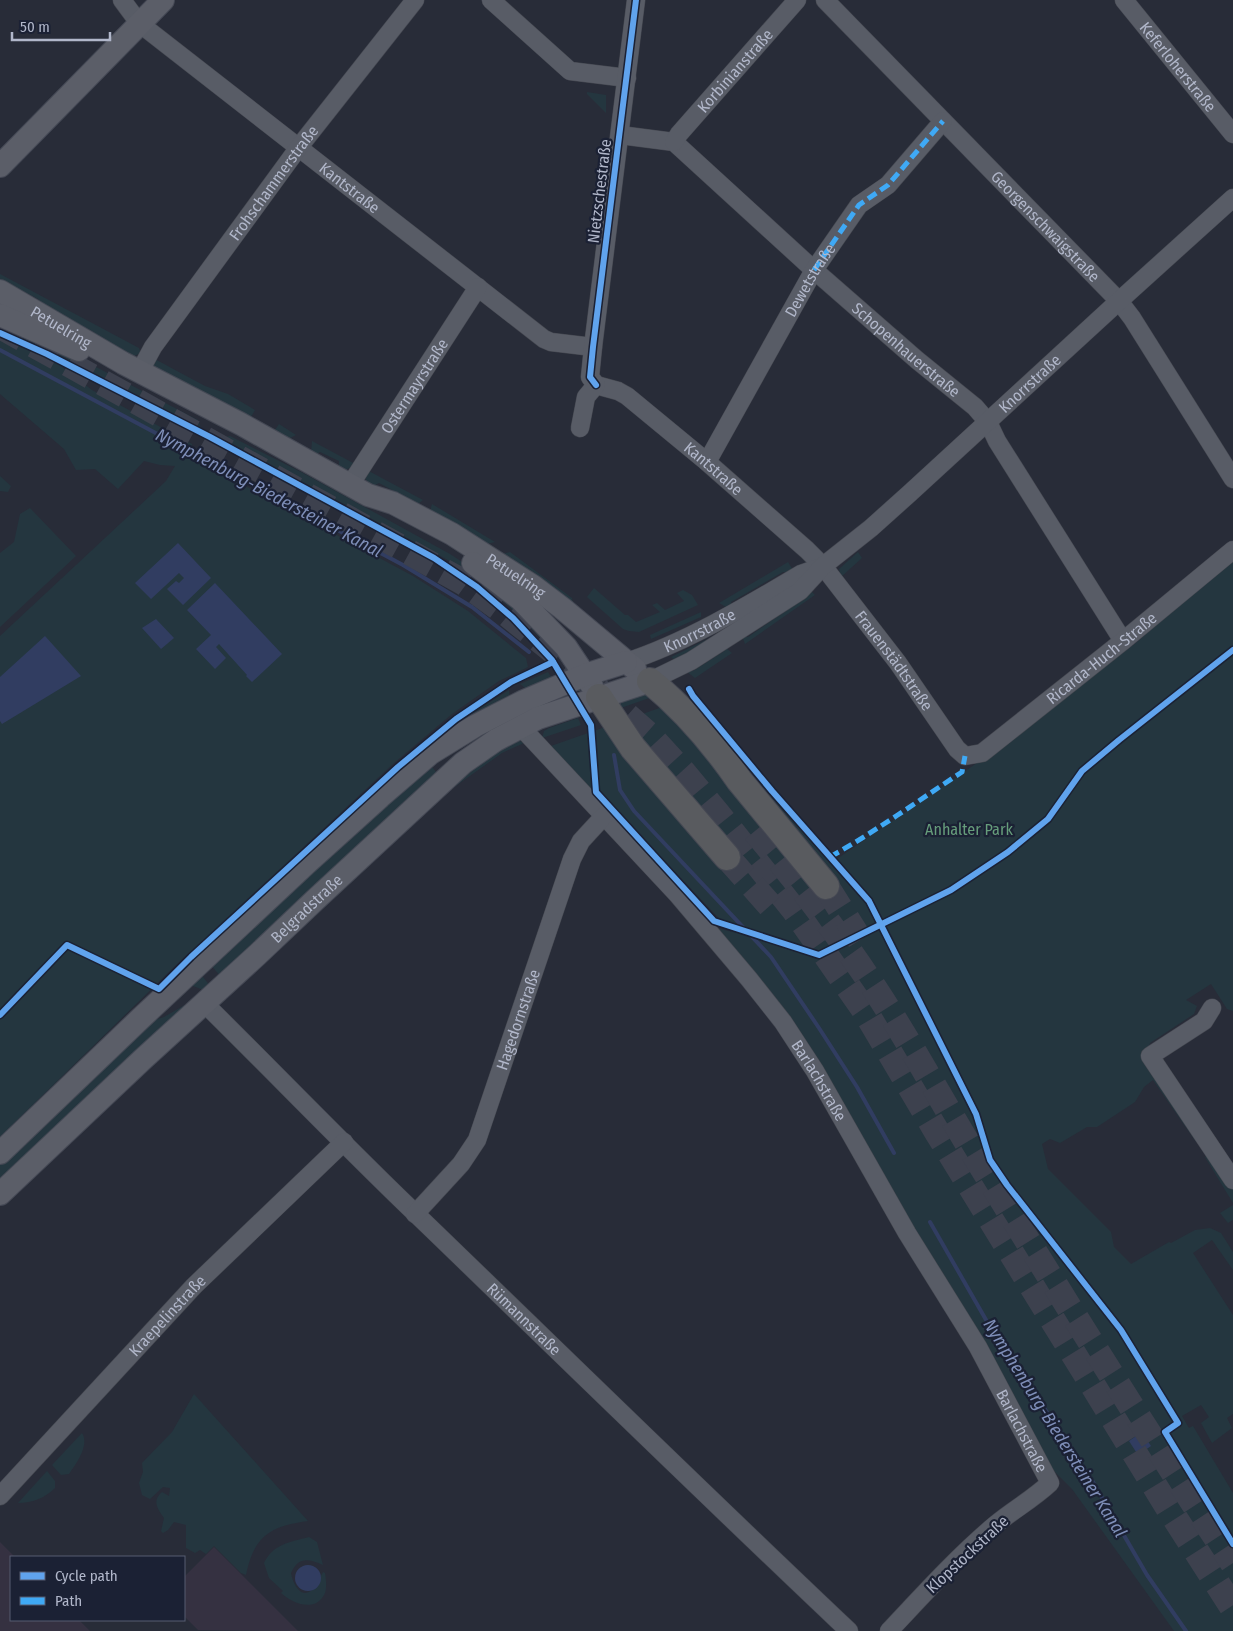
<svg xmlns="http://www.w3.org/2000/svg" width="1233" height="1631" viewBox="0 0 1233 1631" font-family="'Fira Sans Condensed',sans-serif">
  <rect width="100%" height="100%" fill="#282c38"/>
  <g fill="#353141">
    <polygon points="0,1542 15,1557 11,1557 11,1620 79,1620 90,1631 0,1631"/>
    <polygon points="214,1547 298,1631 198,1630 184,1616 184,1577"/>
  </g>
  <g fill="#24363f">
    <polygon points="587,92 606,95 606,113 587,94"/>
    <polygon points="0,274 139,348 141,353 134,356 129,355 51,312 38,299 0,279"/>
    <polygon points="0,323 75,356 198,420 201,428 69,361 0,329"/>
    <polygon points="0,335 53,360 92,390 192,444 193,458 413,576 468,611 526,658 528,667 499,681 452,714 394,763 172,969 0,1137 0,636 166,481 175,466 160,465 144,461 118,489 95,469 76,470 64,449 0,394"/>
    <polygon points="151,357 205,386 228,394 255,410 251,417 275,430 279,424 296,435 286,440 246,416 165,372 159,373 152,365"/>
    <path d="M230 436 303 473 450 554 470 567 564 652 553 654C524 616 486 585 446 559L221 438Z"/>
    <polygon points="312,441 357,465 345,470 339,467 339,461 320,452 315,455 311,453"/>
    <path d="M365 469 423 500 418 504 379 483 373 486C366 481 363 478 365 469Z"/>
    <polygon points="0,476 11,486 8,492 0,491"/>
    <polygon points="432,504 495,542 483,545 430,511"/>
    <polygon points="30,508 76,556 0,627 0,553 14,542 20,514"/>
    <polygon points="510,552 572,598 574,609 532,573 510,557 503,558 498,555"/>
    <polygon points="858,552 862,558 841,577 839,569"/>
    <polygon points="1233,555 1233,1011 1227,1009 1211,984 1186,1000 1197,1006 1194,1014 1150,1043 1148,1050 1201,1139 1196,1142 1153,1080 1144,1087 1135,1102 1097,1127 1087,1127 1060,1143 1050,1139 1042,1144 1048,1169 1111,1232 1114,1247 1131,1264 1169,1242 1171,1243 1195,1230 1210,1228 1221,1233 1233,1252 1233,1270 1212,1240 1193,1253 1233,1315 1233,1414 1227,1418 1232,1428 1212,1443 1201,1423 1209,1417 1201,1405 1182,1416 1189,1428 1193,1426 1233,1493 1233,1631 1174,1631 1072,1489 1049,1466 877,1163 717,928 732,932 598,791 592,794 548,747 688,698 831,863 993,752 1137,642 1146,634 1144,631"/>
    <polygon points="788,562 793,570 790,572 783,572 731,602 732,606 728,608 719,603"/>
    <polygon points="594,588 625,615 628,615 636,622 660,612 652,605 657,603 665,610 684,601 677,593 683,590 692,595 698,605 639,632 629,631 623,629 587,597"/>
    <polygon points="786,588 788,591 677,662 671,657 724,631 742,614"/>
    <polygon points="810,590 815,595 745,644 742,636 748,637 806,597 807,593"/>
    <polygon points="701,612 701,617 651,639 650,635"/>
    <polygon points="725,647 732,653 695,678 686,671 688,669 693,671 723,652"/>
    <polygon points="548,672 553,680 529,691 520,684"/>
    <polygon points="644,689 655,696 618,709 618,698"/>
    <polygon points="509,690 510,699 399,770 458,722"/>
    <polygon points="578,718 581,725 542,738 544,731 549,728"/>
    <polygon points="518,740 524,743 502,753 432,803 486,758"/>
    <polygon points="426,767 433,768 436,772 436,779 221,977 210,964"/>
    <polygon points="199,972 211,987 206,991 193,986 181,988"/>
    <polygon points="190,1002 0,1184 0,1163 148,1022 164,1017"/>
    <polygon points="1210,1154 1233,1188 1233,1203 1205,1157"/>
    <polygon points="1233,1205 1233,1220 1228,1223 1220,1213"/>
    <path d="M194 1394 308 1521C270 1526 254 1536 246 1575L241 1573 214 1546 206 1554 200 1550 195 1553 186 1548V1525L174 1522 168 1530 163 1533 161 1531 164 1518C157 1509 152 1500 162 1492L169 1496 170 1488 163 1487 150 1499 142 1495 139 1483 143 1472 142 1463 172 1432Z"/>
    <path d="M82 1433C90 1445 76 1464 69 1474L61 1475 52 1465Z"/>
    <path d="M47 1471 55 1481V1488C45 1498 32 1503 18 1503Z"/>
    <path d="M309 1537 317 1542 323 1565C308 1559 299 1556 291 1573 293 1585 302 1602 315 1587 319 1582 320 1577 323 1572L325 1573C326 1579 327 1587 325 1593 316 1613 293 1604 281 1593L283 1591 269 1578 264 1563C273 1544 290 1542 309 1537Z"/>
  </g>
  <g fill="#313d61">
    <polygon points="178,543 211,578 183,605 167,589 176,581 179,583 184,578 179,573 151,599 135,583"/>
    <polygon points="215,583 282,654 252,682 246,676 247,675 219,644 216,647 226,658 215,669 196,649 211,635 187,610"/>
    <polygon points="156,619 174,638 161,649 142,628"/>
    <polygon points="45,636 81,676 2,724 0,721 0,677"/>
    <polygon points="1142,1432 1151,1446 1138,1455 1129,1441"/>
    <circle cx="308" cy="1578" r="13"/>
  </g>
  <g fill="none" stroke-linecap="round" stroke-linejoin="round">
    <g stroke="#313d61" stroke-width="4">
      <polyline points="0,350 403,565 472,607 529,652"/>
      <polyline points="614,755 620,790 634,811 771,957 819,1028 857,1087 894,1153"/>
      <polyline points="930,1222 1005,1353 1056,1425 1093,1482 1147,1575 1186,1631"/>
    </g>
    <g stroke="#3d414e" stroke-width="26" stroke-dasharray="26 13" stroke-linecap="butt">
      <polyline points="0,326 463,582 507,614 552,650 648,734 683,772 717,813 795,911 865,1011 937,1132 1169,1509 1233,1608"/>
      <path d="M755 831C800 885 844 940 882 1000 914 1050 943 1103 974 1154 1059 1292 1144 1429 1233 1563"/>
      <polyline points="727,857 774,910"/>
      <polyline points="826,886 860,940"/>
    </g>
    <g stroke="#454851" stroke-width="19">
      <g id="minor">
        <path id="s1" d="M122 0 139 23 544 339 551 342 593 347"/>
        <polyline points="491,0 570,71 627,78"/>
        <path id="s2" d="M825 0 1119 301 1132 318 1233 479"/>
        <path id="s3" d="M1124 0 1233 134"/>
        <path id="s4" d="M620 135 674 142 814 270 917 360 975 407 988 422 997 441 1123 641"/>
        <path id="s5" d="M674 142 679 134 797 0"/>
        <path id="s6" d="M140 371 153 347 299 147 415 0"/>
        <path id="s7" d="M596 385 618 391 627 396 707 462 807 550 823 566 898 663 957 749 965 756 982 753 1123 641 1233 550"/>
        <polyline points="596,385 590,377 593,347 636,0"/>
        <polyline points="580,428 586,397 596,385"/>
        <path id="s8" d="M707 462 814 270 859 205 888 185 943 121"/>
        <path id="s9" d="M350 485 478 287"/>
        <path id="s10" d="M626 662C685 643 747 606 801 574L818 568"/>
        <path id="s11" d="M650 681 691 661 800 591 823 566 871 528 910 493 1119 301 1233 198"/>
        <path id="s12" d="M520 726 677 894 749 979 783 1022 815 1071 907 1233 978 1347 1050 1483C1033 1499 1013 1510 995 1525 957 1557 923 1595 889 1631"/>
        <path id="s13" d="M204 1003C275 1073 344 1145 416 1214 560 1353 704 1494 849 1631"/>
        <polyline points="1212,1008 1204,1021 1150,1056 1233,1180"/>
        <path id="s14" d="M415 1214 461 1164 477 1140 572 859 581 841 604 816"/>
        <path id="s15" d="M0 1496 194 1286 344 1142"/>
      </g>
    </g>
    <g stroke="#454955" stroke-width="24">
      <g id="major">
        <polyline points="0,166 163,0"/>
        <path id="s16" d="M0 291 123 363 241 424 368 495 393 503 452 534 533 586 562 608 635 669"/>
        <polyline points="0,315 79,350"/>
        <polyline points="473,563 520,599 566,647 592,686"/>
        <polyline points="0,1153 140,1019 307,863 380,797 431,753 475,726 524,701 585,675 626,662"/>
        <path id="s17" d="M0 1194 143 1059 257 955 315 900 463 763 496 740 538 718 650 681"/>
      </g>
    </g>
    <g stroke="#454853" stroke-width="28">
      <g id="highway">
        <path d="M650 681C684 709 714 744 739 780L826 886"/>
        <polyline points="599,697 633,748 727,857"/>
      </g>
    </g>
    <use href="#minor" stroke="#585c66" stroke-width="18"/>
    <use href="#major" stroke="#5b5e68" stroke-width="22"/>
    <use href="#highway" stroke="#595b5f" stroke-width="26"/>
    <g stroke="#3fa9f5" stroke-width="5" stroke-dasharray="10 5" stroke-linecap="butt">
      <polyline points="814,270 859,205 888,185 943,121"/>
      <path d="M830 857C876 831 918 801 962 772L965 756"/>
    </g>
    <g stroke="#1b2134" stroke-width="9">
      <g id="cycleway">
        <polyline points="0,333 47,354 210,437 434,558 477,587 513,618 552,660 591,725 596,792 714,921 819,955 951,890 1008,852 1048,819 1082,771 1119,740 1233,650"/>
        <polyline points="596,385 590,377 593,347 636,0"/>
        <polyline points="689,689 693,696 772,791 869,901 976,1114 990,1160 1007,1185 1121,1330 1178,1423 1165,1432 1233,1544"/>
        <polyline points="0,1015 67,945 159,989 191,957 398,767 456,719 511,682 553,662"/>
      </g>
    </g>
    <use href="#cycleway" stroke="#60a3ed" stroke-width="6"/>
  </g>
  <g text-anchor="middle" stroke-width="4.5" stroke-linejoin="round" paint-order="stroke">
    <g font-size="16" fill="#b1b7ca" stroke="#1b2134">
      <text dy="6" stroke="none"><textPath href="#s3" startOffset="86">Keferloherstraße</textPath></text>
      <text dy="6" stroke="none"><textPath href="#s5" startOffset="94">Korbinianstraße</textPath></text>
      <text dy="6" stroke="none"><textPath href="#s6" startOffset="231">Frohschammerstraße</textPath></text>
      <text dy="6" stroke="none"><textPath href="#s1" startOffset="296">Kantstraße</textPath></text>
      <text transform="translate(599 191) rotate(-83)" y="6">Nietzschestraße</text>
      <text dy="6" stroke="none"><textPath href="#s2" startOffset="316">Georgenschwaigstraße</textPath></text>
      <text dy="6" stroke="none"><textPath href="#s8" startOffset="209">Dewetstraße</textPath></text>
      <text dy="6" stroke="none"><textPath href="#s16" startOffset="71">Petuelring</textPath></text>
      <text dy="6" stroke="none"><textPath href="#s4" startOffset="366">Schopenhauerstraße</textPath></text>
      <text dy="6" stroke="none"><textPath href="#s11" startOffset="485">Knorrstraße</textPath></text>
      <text dy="6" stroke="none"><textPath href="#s9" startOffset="118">Ostermayrstraße</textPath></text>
      <text dy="6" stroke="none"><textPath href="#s7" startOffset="146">Kantstraße</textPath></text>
      <text dy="6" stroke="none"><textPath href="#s16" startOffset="590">Petuelring</textPath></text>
      <text dy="6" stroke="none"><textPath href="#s10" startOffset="80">Knorrstraße</textPath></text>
      <text dy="6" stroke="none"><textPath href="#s7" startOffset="700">Ricarda-Huch-Straße</textPath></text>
      <text dy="6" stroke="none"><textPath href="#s7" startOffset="411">Frauenstädtstraße</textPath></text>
      <text dy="6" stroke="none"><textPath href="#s17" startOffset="419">Belgradstraße</textPath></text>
      <text dy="6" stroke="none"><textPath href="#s14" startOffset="224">Hagedornstraße</textPath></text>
      <text dy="6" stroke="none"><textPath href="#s12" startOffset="465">Barlachstraße</textPath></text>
      <text dy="6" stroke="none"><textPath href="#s15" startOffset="246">Kraepelinstraße</textPath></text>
      <text dy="6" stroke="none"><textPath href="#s13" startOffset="450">Rümannstraße</textPath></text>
      <text dy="6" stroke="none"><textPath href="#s12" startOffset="870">Barlachstraße</textPath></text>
      <text transform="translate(967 1554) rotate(-43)" y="6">Klopstockstraße</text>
    </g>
    <g font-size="16" fill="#669d7b" stroke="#1b2134">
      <text x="969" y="835">Anhalter Park</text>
    </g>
    <g font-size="18" font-style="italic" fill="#7e8eb8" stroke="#1b2134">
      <text transform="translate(269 493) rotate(28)" y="6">Nymphenburg-Biedersteiner Kanal</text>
      <text transform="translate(1055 1428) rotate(58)" y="6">Nymphenburg-Biedersteiner Kanal</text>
    </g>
  </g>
  <rect x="10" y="1556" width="175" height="65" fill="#1b2134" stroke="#575d70"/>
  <rect x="20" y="1572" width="25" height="8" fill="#60a3ed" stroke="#575d70"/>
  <text x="55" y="1581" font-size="15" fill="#b1b7ca">Cycle path</text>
  <rect x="20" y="1597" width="25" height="8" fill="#3fa9f5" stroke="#575d70"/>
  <text x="55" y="1606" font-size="15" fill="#b1b7ca">Path</text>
  <path d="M12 32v8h98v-8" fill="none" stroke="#b1b7ca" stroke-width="2.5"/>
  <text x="20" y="32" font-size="15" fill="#b1b7ca" stroke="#1b2134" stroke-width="4" paint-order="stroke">50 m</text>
</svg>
